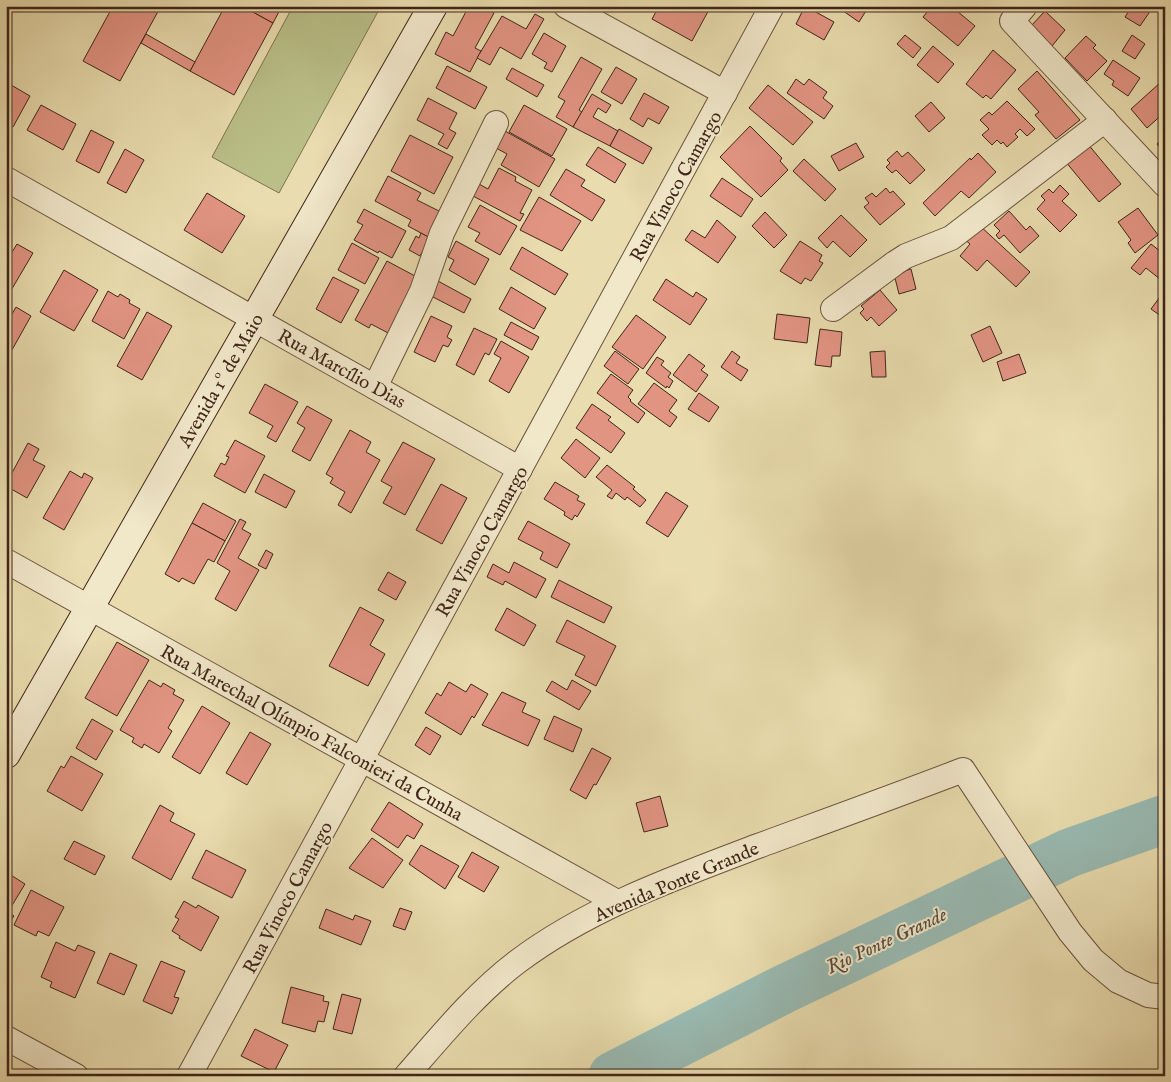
<svg xmlns="http://www.w3.org/2000/svg" width="1171" height="1082" viewBox="0 0 1171 1082" font-family="'IM FELL English',serif">
  <rect width="100%" height="100%" fill="#e9dcae"/>
  <filter id="stains"><feTurbulence type="fractalNoise" baseFrequency=".004" numOctaves="4"/><feColorMatrix values="0 0 0 0 .2 0 0 0 0 .09 0 0 0 0 .02 0 0 0 .5 -.17"/></filter>
  <radialGradient id="worn" r=".72"><stop offset=".6" stop-color="#630" stop-opacity="0"/><stop offset="1" stop-color="#630" stop-opacity=".3"/></radialGradient>
  <polygon fill="#babf88" stroke="#7d7250" points="293,6 381,6 279,193 212,157"/>
  <g fill="none" stroke-linecap="round" stroke-linejoin="round">
    <polyline stroke="#99bab2" stroke-width="49" points="613,1076 784,989 1069,853 1165,819"/>
  </g>
  <g fill="#e29483" stroke="#402519">
    <polygon points="113,6 161,6 120,81 83,61"/>
    <polygon points="225,6 242,6 273,23 234,95 190,71"/>
    <polygon points="242,6 282,6 273,23"/>
    <polygon points="469,6 480,6 494,13 475,48 481,51 470,72 435,54 446,32 453,36"/>
    <polygon points="659,6 711,6 692,41 652,19"/>
    <polygon points="805,6 834,22 824,40 796,24"/>
    <polygon points="836,6 869,6 859,22"/>
    <polygon points="932,6 951,6 975,26 958,46 923,17"/>
    <polygon points="1132,6 1146,6 1151,10 1140,26 1125,17"/>
    <polygon points="1045,11 1065,30 1052,46 1031,26"/>
    <polygon points="535,14 544,19 521,59 500,47 490,65 477,58 502,16 526,29"/>
    <polygon points="544,33 566,46 552,72 544,68 547,63 532,54"/>
    <polygon points="146,34 195,62 190,71 141,43"/>
    <polygon points="905,35 921,48 913,58 897,44"/>
    <polygon points="1132,35 1145,44 1135,59 1122,51"/>
    <polygon points="1086,36 1096,45 1093,48 1107,61 1087,81 1065,58"/>
    <polygon points="933,46 954,64 938,83 917,65"/>
    <polygon points="993,50 1016,70 991,99 986,95 983,98 966,84"/>
    <polygon points="581,57 602,69 579,110 582,112 573,127 556,117 565,101 558,97"/>
    <polygon points="1113,60 1140,78 1128,96 1112,85 1114,81 1104,74"/>
    <polygon points="447,66 487,87 475,109 436,88"/>
    <polygon points="616,67 637,79 622,104 601,92"/>
    <polygon points="512,68 544,85 537,97 506,79"/>
    <polygon points="1037,71 1080,120 1056,139 1035,115 1039,112 1018,89"/>
    <polygon points="796,79 804,85 809,79 827,92 823,98 833,106 824,119 787,93"/>
    <polygon points="6,82 30,96 13,127 6,123"/>
    <polygon points="1161,82 1165,86 1165,112 1147,128 1131,109"/>
    <polygon points="768,85 813,122 793,145 749,108"/>
    <polygon points="644,93 669,107 659,124 648,118 643,127 630,119"/>
    <polygon points="592,94 611,105 606,113 598,108 593,117 618,131 610,146 573,127"/>
    <polygon points="428,98 457,113 449,129 456,133 447,149 438,144 444,134 417,120"/>
    <polygon points="1007,101 1035,129 1027,136 1020,129 1015,134 1018,137 1007,147 1003,142 1001,144 997,140 992,145 982,135 989,129 980,120 989,112 992,115"/>
    <polygon points="931,102 945,118 929,132 915,116"/>
    <polygon points="41,105 76,124 63,150 27,130"/>
    <polygon points="524,105 567,129 552,156 509,132"/>
    <polygon points="750,126 782,158 780,161 788,170 761,197 720,157"/>
    <polygon points="619,129 652,148 643,164 610,146"/>
    <polygon points="91,130 114,142 99,173 76,161"/>
    <polygon points="505,131 555,159 539,187 501,165 507,154 496,148"/>
    <polygon points="410,135 453,157 434,194 391,171"/>
    <polygon points="1165,137 1165,153 1157,144"/>
    <polygon points="856,143 864,157 839,171 831,156"/>
    <polygon points="1087,143 1121,184 1099,202 1065,161"/>
    <polygon points="598,147 626,164 615,183 586,165"/>
    <polygon points="125,149 144,160 126,193 107,183"/>
    <polygon points="897,151 902,157 908,152 925,170 910,184 896,170 892,173 886,167 890,163 887,160"/>
    <polygon points="978,153 996,172 969,198 961,191 935,216 923,203 970,158 971,160"/>
    <polygon points="804,159 836,189 825,201 793,171"/>
    <polygon points="499,168 516,177 515,181 532,190 520,213 524,214 520,221 473,196 479,184 488,189"/>
    <polygon points="566,169 585,180 581,186 605,200 592,221 550,195"/>
    <polygon points="388,176 421,193 417,200 443,213 430,238 408,226 411,220 375,201"/>
    <polygon points="722,178 753,199 741,217 710,196"/>
    <polygon points="1060,185 1069,194 1062,201 1077,215 1060,232 1037,209 1045,200 1041,196 1049,189 1053,193"/>
    <polygon points="886,188 890,193 893,191 905,204 880,225 864,207 869,203 865,198 872,193 876,197"/>
    <polygon points="207,193 245,216 222,253 184,230"/>
    <polygon points="539,197 581,221 562,251 520,230"/>
    <polygon points="480,205 517,226 500,255 475,241 480,233 468,227"/>
    <polygon points="1138,208 1158,235 1135,253 1128,243 1131,240 1118,222"/>
    <polygon points="364,209 406,231 392,258 379,251 378,253 354,240 363,225 357,222"/>
    <polygon points="1009,211 1026,230 1030,226 1039,236 1020,253 1004,235 999,239 996,235 1000,231 994,225"/>
    <polygon points="765,212 787,235 774,248 752,226"/>
    <polygon points="841,215 867,240 850,257 833,241 827,248 818,238"/>
    <polygon points="717,220 736,237 718,263 685,240 692,230 705,238"/>
    <polygon points="978,224 1030,272 1016,287 987,260 977,271 960,256 970,244 964,239"/>
    <polygon points="421,233 430,238 420,256 409,250 416,236 419,238"/>
    <polygon points="456,241 489,259 475,285 449,270 454,260 448,257"/>
    <polygon points="800,241 822,255 819,261 823,263 811,281 805,278 801,284 780,271"/>
    <polygon points="352,243 379,258 365,284 338,270"/>
    <polygon points="17,244 33,253 6,299 6,262"/>
    <polygon points="1151,244 1165,255 1165,283 1146,268 1140,275 1131,268"/>
    <polygon points="522,247 568,274 555,295 510,269"/>
    <polygon points="387,261 415,276 404,309 390,334 371,324 369,328 355,320"/>
    <polygon points="911,269 916,289 899,294 894,274"/>
    <polygon points="64,270 98,290 74,331 40,312"/>
    <polygon points="333,277 359,290 341,323 316,309"/>
    <polygon points="666,279 693,297 696,292 707,299 690,325 653,300"/>
    <polygon points="438,281 471,299 464,313 433,297"/>
    <polygon points="511,287 546,308 534,329 499,309"/>
    <polygon points="880,290 897,310 879,326 871,317 867,321 860,313 864,309 861,306"/>
    <polygon points="1165,290 1165,319 1151,309"/>
    <polygon points="108,291 118,297 120,294 130,300 129,303 140,309 124,339 92,321"/>
    <polygon points="16,307 31,316 8,357 6,325"/>
    <polygon points="147,312 172,326 142,380 117,366"/>
    <polygon points="777,314 810,318 807,343 774,339"/>
    <polygon points="636,315 666,337 643,369 612,347"/>
    <polygon points="431,316 452,326 447,337 452,340 448,347 443,345 435,362 414,352"/>
    <polygon points="511,322 539,337 532,350 504,335"/>
    <polygon points="990,326 1002,353 983,362 971,335"/>
    <polygon points="474,328 497,339 489,355 485,353 474,375 456,365"/>
    <polygon points="820,329 842,332 840,356 832,356 831,367 815,365"/>
    <polygon points="501,341 529,357 509,393 489,381 501,358 494,354"/>
    <polygon points="615,351 639,369 628,384 604,366"/>
    <polygon points="732,351 740,357 736,363 748,370 741,381 721,367"/>
    <polygon points="885,351 886,377 872,377 870,352"/>
    <polygon points="689,354 705,366 701,370 708,375 696,392 673,375"/>
    <polygon points="1019,354 1026,373 1003,381 997,362"/>
    <polygon points="657,357 664,361 661,365 671,373 668,377 673,381 669,388 667,386 666,388 646,373"/>
    <polygon points="611,374 633,390 628,397 631,400 630,401 645,413 638,423 597,393"/>
    <polygon points="654,383 677,400 669,411 677,417 670,427 638,404"/>
    <polygon points="265,384 298,402 276,442 267,437 273,426 249,413"/>
    <polygon points="699,393 719,407 709,422 688,409"/>
    <polygon points="592,404 611,417 608,420 625,433 611,453 576,428"/>
    <polygon points="307,406 332,420 310,461 292,451 305,428 297,423"/>
    <polygon points="350,430 371,442 366,452 380,460 351,513 338,505 345,492 330,483 333,478 326,474"/>
    <polygon points="576,439 600,458 585,478 561,458"/>
    <polygon points="235,440 265,456 245,493 214,476 221,463 225,465 229,457 226,456"/>
    <polygon points="403,442 435,459 405,515 383,503 392,487 381,481"/>
    <polygon points="28,443 39,449 33,460 45,466 27,498 6,486 6,484"/>
    <polygon points="607,465 635,487 633,489 646,500 640,507 627,497 625,500 616,493 612,499 607,496 612,490 596,477"/>
    <polygon points="70,471 82,478 84,473 93,478 64,530 43,518"/>
    <polygon points="264,474 295,491 286,508 255,492"/>
    <polygon points="555,482 579,496 577,500 585,504 577,517 575,515 572,520 564,515 565,512 544,499"/>
    <polygon points="441,484 467,498 442,544 416,530"/>
    <polygon points="666,492 688,506 668,537 646,523"/>
    <polygon points="203,503 236,521 225,541 192,523"/>
    <polygon points="240,519 246,522 242,529 251,534 238,558 259,570 236,611 215,599 230,571 217,563"/>
    <polygon points="528,521 570,544 557,568 540,559 543,552 518,539"/>
    <polygon points="192,523 225,541 214,562 208,559 194,584 182,578 179,582 165,574"/>
    <polygon points="266,550 273,554 266,569 258,565"/>
    <polygon points="514,562 546,579 536,598 505,581 503,585 487,577 493,564 509,573"/>
    <polygon points="388,572 406,582 396,600 378,590"/>
    <polygon points="559,580 612,607 604,623 551,597"/>
    <polygon points="360,607 384,620 370,645 385,654 368,686 329,666"/>
    <polygon points="507,608 536,625 524,646 495,630"/>
    <polygon points="567,620 616,646 596,686 575,675 585,656 556,642"/>
    <polygon points="117,642 149,660 117,716 85,698"/>
    <polygon points="149,680 161,687 163,683 175,690 173,694 184,700 168,728 172,731 159,753 144,744 142,748 132,742 134,738 120,730"/>
    <polygon points="572,680 591,691 579,710 546,691 552,681 567,690"/>
    <polygon points="449,682 466,692 471,684 488,694 474,718 472,716 461,735 425,713 437,693 441,696"/>
    <polygon points="502,692 526,703 522,712 540,720 528,746 482,725"/>
    <polygon points="202,706 230,723 200,774 172,757"/>
    <polygon points="554,716 582,729 573,752 544,739"/>
    <polygon points="92,719 113,731 96,760 76,748"/>
    <polygon points="426,727 441,736 430,755 415,745"/>
    <polygon points="250,732 271,744 247,785 226,773"/>
    <polygon points="592,748 611,758 596,785 594,784 586,799 570,790"/>
    <polygon points="71,756 103,774 82,811 47,791 61,766 64,768"/>
    <polygon points="660,796 668,826 644,832 636,803"/>
    <polygon points="389,802 423,824 414,839 407,835 398,848 371,830"/>
    <polygon points="160,805 174,813 170,821 195,834 171,880 132,858"/>
    <polygon points="372,838 403,860 383,888 349,868"/>
    <polygon points="74,841 105,856 95,875 64,859"/>
    <polygon points="421,845 459,866 445,889 409,864"/>
    <polygon points="206,850 246,870 232,898 192,878"/>
    <polygon points="472,852 499,867 484,892 458,877"/>
    <polygon points="6,872 25,884 8,912 14,916 6,928"/>
    <polygon points="31,890 64,907 49,936 38,931 36,936 14,925"/>
    <polygon points="184,901 196,908 198,905 219,917 201,951 179,938 180,936 172,931 179,919 175,917"/>
    <polygon points="400,908 412,912 405,930 393,926"/>
    <polygon points="326,909 353,920 355,915 371,921 361,945 319,928"/>
    <polygon points="56,942 75,951 78,945 95,952 75,998 50,987 52,982 41,977"/>
    <polygon points="110,953 137,965 124,995 97,983"/>
    <polygon points="161,961 185,971 174,997 179,998 172,1014 143,1001"/>
    <polygon points="291,987 324,996 323,1001 329,1002 324,1022 318,1021 315,1032 282,1023"/>
    <polygon points="342,994 361,999 352,1034 333,1029"/>
    <polygon points="255,1029 288,1045 274,1072 241,1056"/>
  </g>
  <g fill="none" stroke-linecap="round" stroke-linejoin="round">
    <g stroke="#6a533e" stroke-width="26">
      <g id="street">
        <polyline points="566,6 725,93"/>
        <polyline points="1025,6 1012,21 1165,185"/>
        <polyline points="6,179 520,469"/>
        <polyline points="833,309 895,263 906,256 951,238 1105,120"/>
        <polyline points="375,387 422,291 442,233 496,123"/>
        <polyline points="6,561 617,902"/>
        <polyline points="6,1038 76,1076"/>
        <polyline points="189,1076 772,6"/>
        <path d="M406 1076C441 1036 475 994 517 962 589 908 674 878 758 846 826 821 895 796 963 770L1070 932 1093 960 1118 981 1148 995 1165 997"/>
      </g>
    </g>
    <g stroke="#402519" stroke-width="30">
      <polyline id="secondary" points="6,754 433,6"/>
    </g>
    <use href="#street" stroke="#f1e8ca" stroke-width="24"/>
    <use href="#secondary" stroke="#f1e8ca" stroke-width="28"/>
  </g>
  <g text-anchor="middle" stroke-width="4" stroke-linejoin="round" paint-order="stroke">
    <g font-size="19" fill="#402519" stroke="#f1e8ca">
      <text transform="translate(675 186) rotate(-61)" y="7">Rua Vinoco Camargo</text>
      <text transform="translate(342 368) rotate(29)" y="7">Rua Marcílio Dias</text>
      <text transform="translate(220 380) rotate(-60)" y="7">Avenida 1º de Maio</text>
      <text transform="translate(481 541) rotate(-61)" y="7">Rua Vinoco Camargo</text>
      <text transform="translate(312 732) rotate(29)" y="7">Rua Marechal Olímpio Falconieri da Cunha</text>
      <text transform="translate(676 881) rotate(-23)" y="7">Avenida Ponte Grande</text>
      <text transform="translate(287 897) rotate(-62)" y="7">Rua Vinoco Camargo</text>
    </g>
    <g font-size="20" font-style="italic" fill="#564a3f" stroke="#f1e8ca">
      <text transform="translate(886 940) rotate(-25)" y="7">Rio Ponte Grande</text>
    </g>
  </g>
  <rect width="1171" height="1082" fill="none" stroke="#e9dcae" stroke-width="25"/>
  <rect x="8" y="8" width="1156" height="1067" fill="none" stroke="#402519" stroke-width="2.5"/>
  <rect x="12" y="12" width="1146" height="1057" fill="none" stroke="#402519"/>
  <rect width="100%" height="100%" filter="url(#stains)"/>
  <rect width="100%" height="100%" fill="url(#worn)"/>
</svg>
